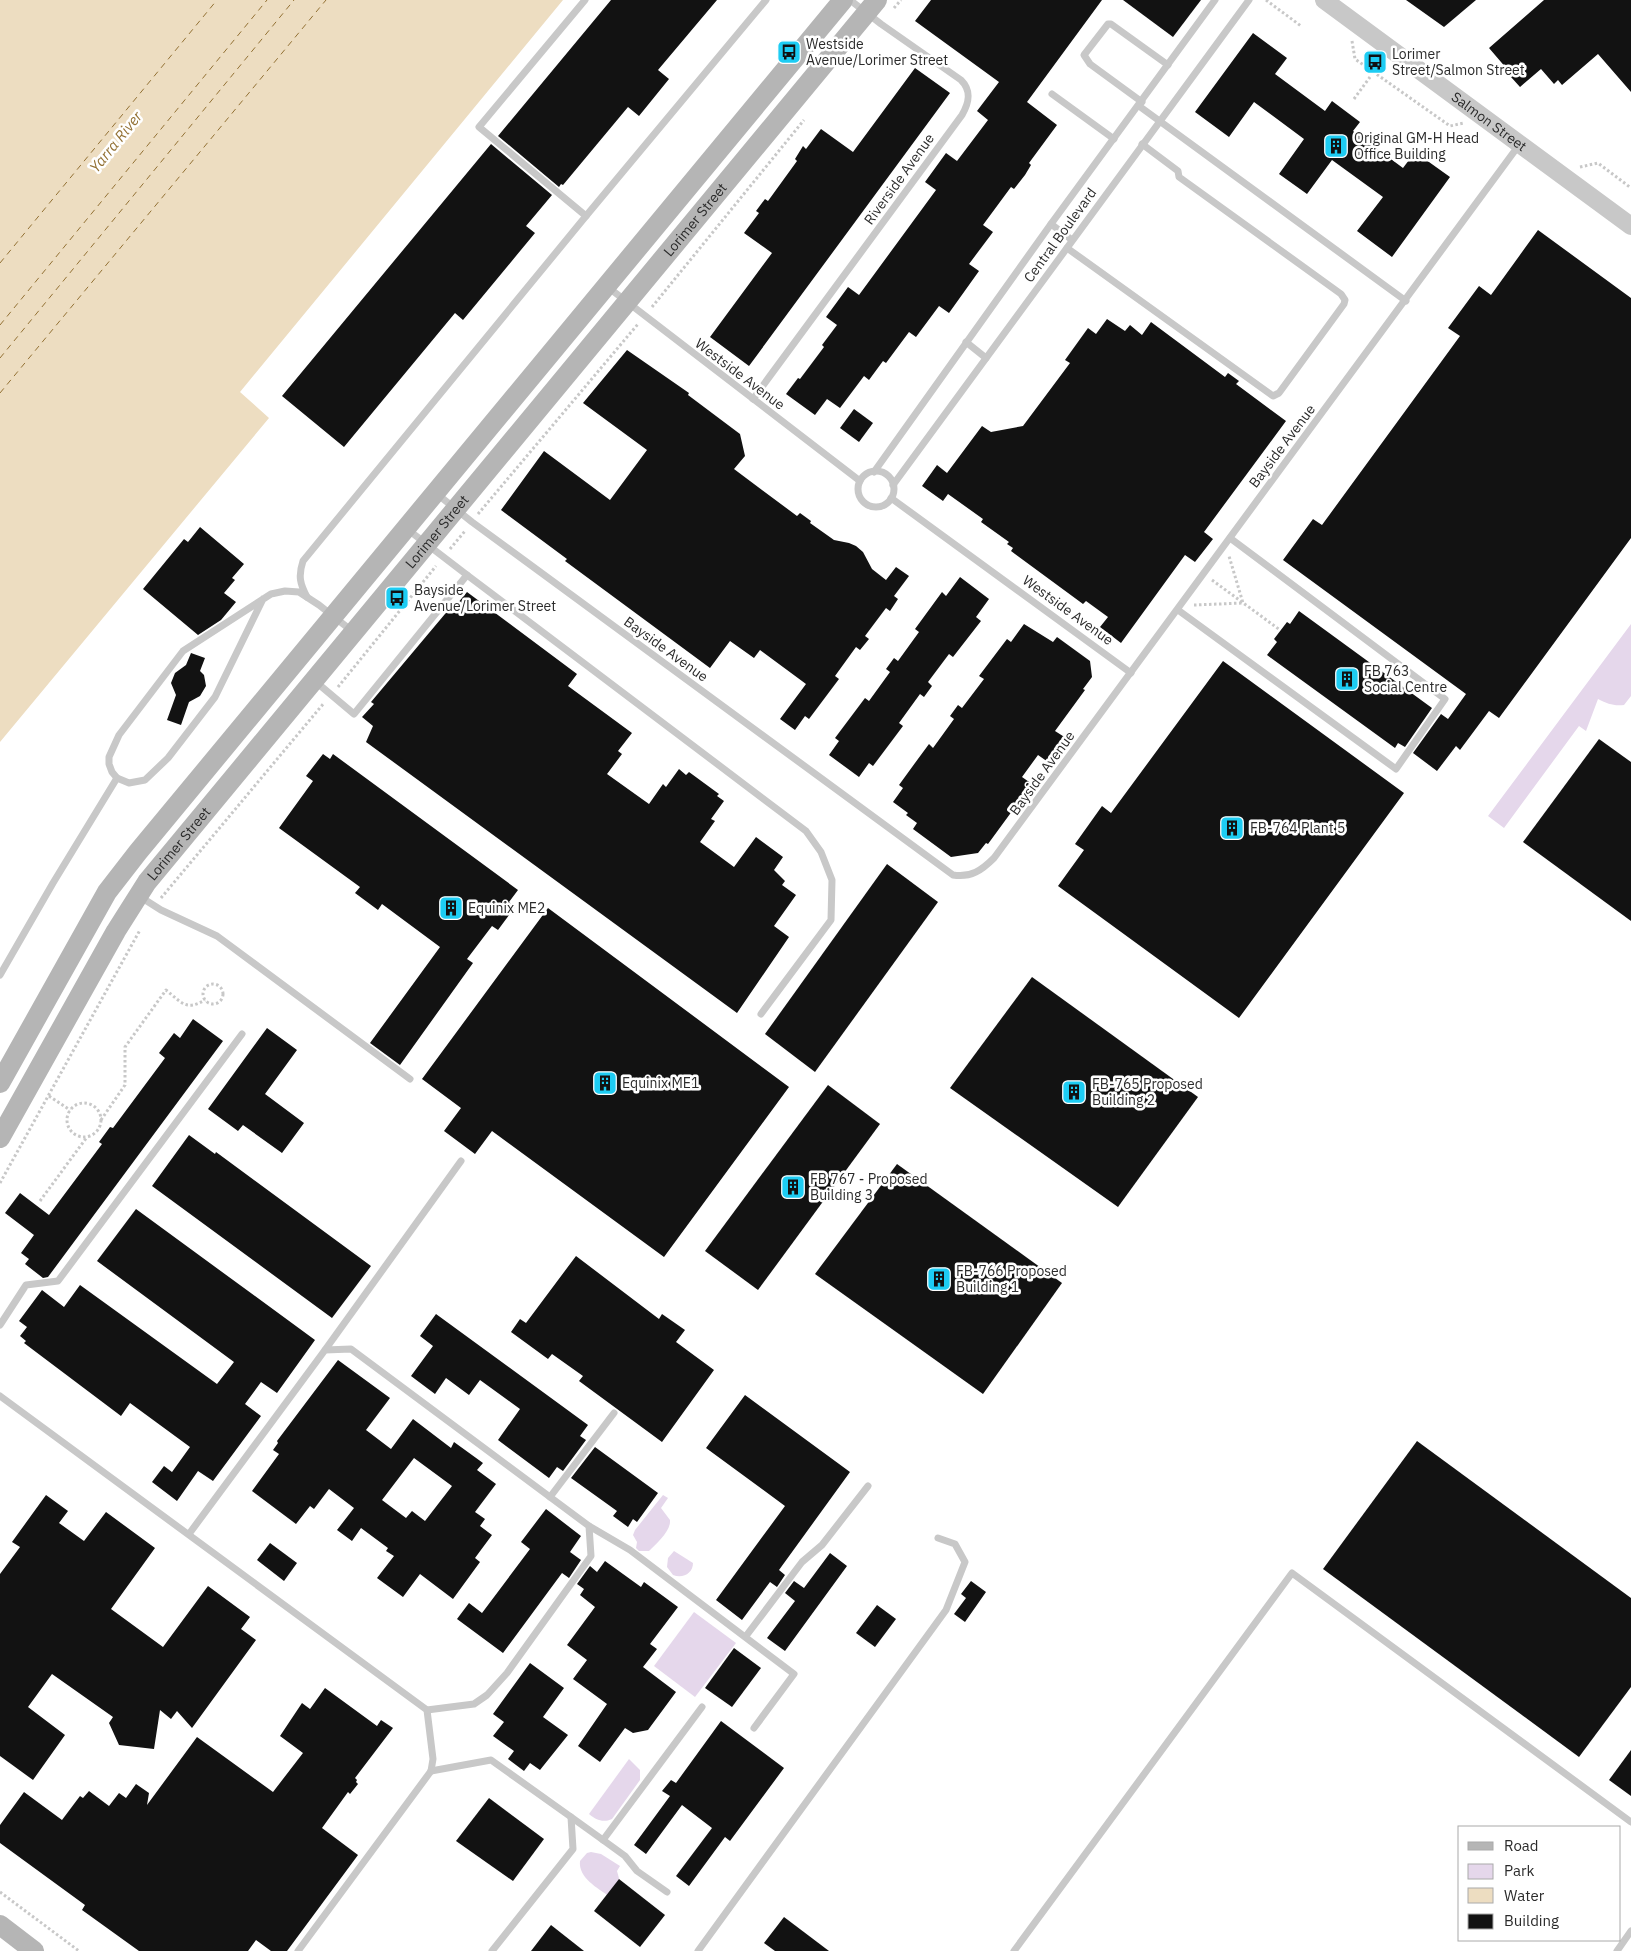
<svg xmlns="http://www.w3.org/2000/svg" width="1631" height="1951" viewBox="0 0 1631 1951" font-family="'IBM Plex Sans',sans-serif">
  <rect width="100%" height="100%" fill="#fff"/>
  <g fill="#e5d7eb">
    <path d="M1631 624V696L1624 705C1613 706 1608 704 1598 699L1586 731 1579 726 1504 828 1488 816Z"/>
    <path d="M663 1495 668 1498 661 1508 670 1520C671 1531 657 1543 649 1551H639L636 1548 637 1542 633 1535 635 1530Z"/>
    <path d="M674 1551 693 1563C693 1573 683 1579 673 1575L667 1567 668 1558Z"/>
    <polygon points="694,1612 736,1643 695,1697 654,1666"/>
    <path d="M629 1759 640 1770V1780L612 1819C603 1823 596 1820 589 1814Z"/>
    <path d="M591 1852 601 1854 620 1866 617 1871 620 1882 610 1897C598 1888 578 1878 580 1861L587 1853Z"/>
  </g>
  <polygon fill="#edddc1" points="0,0 563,0 240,392 269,418 0,742"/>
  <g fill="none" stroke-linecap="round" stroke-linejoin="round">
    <g stroke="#937134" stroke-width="1" stroke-dasharray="6 5" stroke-linecap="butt">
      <polyline points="0,263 217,0"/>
      <polyline points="0,325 267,0"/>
      <polyline points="0,358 294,0"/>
      <polyline points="0,393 326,0"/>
    </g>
  </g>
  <g fill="#121212" fill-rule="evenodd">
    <polygon points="611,0 717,0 658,70 669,79 639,116 628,107 563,185 561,184 559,187 498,136"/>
    <polygon points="931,0 1102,0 1027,102 1057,125 1029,163 1031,165 1025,175 1014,189 1011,187 983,225 993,232 969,264 979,271 949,313 939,306 916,337 909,332 886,363 883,361 869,380 864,376 840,408 827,399 815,415 786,394 798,378 800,379 824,347 822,345 837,325 826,317 848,287 859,295 936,190 925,182 946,153 957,161 988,120 977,111 999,82 915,21"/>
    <polygon points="1123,0 1201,0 1173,37"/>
    <polygon points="1406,0 1476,0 1444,27"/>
    <polygon points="1544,0 1631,0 1631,92 1598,54 1562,85 1558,80 1554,84 1541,69 1520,87 1511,77 1513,76 1489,48"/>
    <polygon points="1253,33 1287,58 1275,74 1325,111 1332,101 1360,122 1353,131 1403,168 1415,152 1450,177 1392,257 1357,231 1383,197 1332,160 1307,194 1279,174 1304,139 1254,102 1229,137 1195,112"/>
    <polygon points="915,68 950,93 749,366 710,337 772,253 744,233 759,213 756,211 765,199 768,201 797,161 795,159 803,146 806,149 821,129 853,152"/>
    <polygon points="491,144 552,195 526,226 535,233 463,320 455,313 344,447 282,396"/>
    <polygon points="1538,230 1631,298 1631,538 1499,718 1489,711 1460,750 1456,746 1437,771 1413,753 1441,714 1448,719 1466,694 1283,560 1313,519 1322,525 1460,336 1448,328 1479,286 1491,295"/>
    <polygon points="1107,319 1125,331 1130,325 1142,335 1151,322 1225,377 1228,373 1239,381 1236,384 1286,421 1204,532 1213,539 1195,562 1185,555 1121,643 1100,627 1108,617 1086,601 1083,604 1011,551 1013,548 1007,544 1009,542 981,522 983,519 948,494 943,501 922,486 937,465 947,473 982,426 991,432 1023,426 1070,363 1065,360 1088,328 1096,334"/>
    <polygon points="627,350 689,393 688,395 740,434 745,456 734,469 797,516 800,513 811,521 810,523 834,540 849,543 856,546 863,552 872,569 886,580 896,567 909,576 894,596 898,599 890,611 886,608 865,636 869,639 860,650 856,647 835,676 839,679 809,719 805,716 795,730 780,719 806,684 760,650 754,658 730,641 710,668 565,561 567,559 501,510 544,451 610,500 647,450 583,403"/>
    <polygon points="854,409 873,423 859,442 840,428"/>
    <polygon points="200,527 244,564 232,578 235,580 224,593 236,602 221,620 198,635 143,589 184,539 188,542"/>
    <polygon points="960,577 989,599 976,617 981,621 953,657 949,654 928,682 932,686 924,697 920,694 899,723 903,726 873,766 869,763 859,777 829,755 839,741 835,738 865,698 869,701 890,672 886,669 894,658 898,661 919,632 915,629 942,592 946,596"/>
    <polygon points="467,592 577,674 568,686 632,733 618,751 622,754 607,774 649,804 663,784 666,787 679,769 686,775 689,772 719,794 717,796 724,801 711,819 715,821 700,842 734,867 756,837 783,857 774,870 785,881 782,885 796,895 774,926 789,937 737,1013 366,742 373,726 362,717 374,704 371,702 450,608 452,610"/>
    <polygon points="1299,611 1432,708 1405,747 1398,743 1395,748 1267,655 1277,642 1274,639 1287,622 1290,624"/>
    <polygon points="1024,624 1053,642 1057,637 1090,661 1092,677 1083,689 1085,690 1055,731 1066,738 1048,762 1038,755 1022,777 1032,784 988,844 986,843 978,853 951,857 913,829 917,823 906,815 908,813 893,802 903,788 899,785 915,763 929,744 933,748 954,719 950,716 958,705 962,708 984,679 979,676 1007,639 1011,642"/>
    <polygon points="191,653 205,658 200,671 204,675 206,686 200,696 189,702 181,725 167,720 176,695 171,683 175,673 186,665"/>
    <polygon points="1223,661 1404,793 1239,1018 1058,886 1084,850 1075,844 1102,806 1111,813"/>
    <polygon points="1599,739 1631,762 1631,921 1523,842"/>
    <polygon points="323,754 330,759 333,754 518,890 509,902 515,907 498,930 492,926 467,959 473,963 400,1065 370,1043 440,947 382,904 378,910 355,893 360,887 279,828 313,781 306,776"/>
    <polygon points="887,864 938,902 815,1072 765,1034"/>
    <polygon points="548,908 789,1087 664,1257 492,1131 475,1154 444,1131 461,1108 422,1079"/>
    <polygon points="1032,977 1198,1097 1118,1207 950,1088"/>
    <polygon points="193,1019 223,1041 48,1277 43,1278 25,1264 29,1259 21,1253 34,1235 5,1213 20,1193 49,1215 102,1144 99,1142 110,1127 113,1128 165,1058 159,1053 174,1033 180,1038"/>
    <polygon points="267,1028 297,1050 265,1094 304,1123 282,1153 243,1125 238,1131 208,1109"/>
    <polygon points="828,1085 880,1124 758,1290 705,1251"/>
    <polygon points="189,1135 215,1154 216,1152 371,1266 332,1318 152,1186"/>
    <polygon points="897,1164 1062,1283 983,1394 815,1274"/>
    <polygon points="136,1209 315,1340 277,1393 261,1382 245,1404 261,1416 213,1481 198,1471 177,1501 152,1482 164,1466 172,1472 190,1447 130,1403 121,1416 24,1343 26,1341 20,1336 27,1327 19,1321 42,1290 64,1307 80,1285 217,1384 234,1362 97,1261"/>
    <polygon points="576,1256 659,1319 662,1314 685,1330 676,1342 714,1370 662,1442 579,1381 583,1376 552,1354 548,1359 511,1332 520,1319 526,1323"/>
    <polygon points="436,1314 588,1425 580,1436 586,1440 563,1471 557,1467 549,1478 498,1440 520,1409 480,1380 469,1395 446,1378 435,1394 411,1376 433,1346 420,1336"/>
    <path d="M338 1360 390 1398 366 1430 391 1449 413 1419 451 1448 454 1442 483 1463 477 1470 496 1484 475 1512 485 1519 480 1526 492 1535 475 1558 480 1562 453 1599 420 1574 403 1597 377 1578 394 1556 386 1551 388 1548 361 1528 352 1541 337 1530 354 1508 329 1489 314 1509 310 1506 296 1524 252 1491 279 1454 273 1450 278 1443 277 1441ZM414 1458 452 1486 425 1521 412 1511 406 1518 382 1500Z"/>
    <polygon points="745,1395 850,1472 779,1570 785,1575 777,1587 770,1582 742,1620 716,1600 785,1506 706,1448"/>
    <polygon points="1417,1441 1631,1598 1631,1687 1579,1757 1323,1569"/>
    <polygon points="595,1447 658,1493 637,1522 633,1519 628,1527 613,1516 617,1511 571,1478"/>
    <polygon points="46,1495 68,1511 59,1523 84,1541 106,1512 155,1548 111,1609 163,1647 208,1586 250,1617 241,1629 256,1640 192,1728 177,1711 171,1719 160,1710 154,1749 119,1745 109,1723 113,1717 52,1674 28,1707 65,1735 33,1780 0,1756 0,1574 20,1547 12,1542"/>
    <polygon points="546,1509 581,1536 570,1552 581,1560 569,1578 562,1573 503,1653 457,1619 469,1603 482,1613 530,1549 521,1542"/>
    <polygon points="270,1543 297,1563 284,1581 257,1560"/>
    <polygon points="830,1553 847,1566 785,1651 767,1638 795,1601 785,1593 794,1581 804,1588"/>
    <polygon points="605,1561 641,1587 644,1582 678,1607 650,1644 657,1649 643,1667 676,1692 648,1730 633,1733 625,1728 600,1762 578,1746 607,1704 573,1679 587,1660 567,1645 595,1607 580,1595 584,1589 577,1584 590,1566 597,1572"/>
    <polygon points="971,1581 986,1592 965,1622 954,1614 966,1598 961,1594"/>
    <polygon points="877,1605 896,1619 875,1647 856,1633"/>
    <polygon points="734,1648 761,1668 732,1707 705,1688"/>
    <polygon points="530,1663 564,1688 543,1717 568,1735 540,1770 530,1763 524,1771 508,1759 514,1751 493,1736 504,1722 493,1714"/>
    <polygon points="325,1688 377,1726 381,1720 393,1728 355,1778 357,1780 356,1782 358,1784 350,1794 348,1792 322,1828 358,1855 287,1951 271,1951 256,1940 248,1951 139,1951 82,1910 85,1905 0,1843 0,1825 24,1792 62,1820 80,1796 83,1798 89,1791 109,1806 119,1793 126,1798 136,1784 149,1793 147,1805 197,1737 273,1792 303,1753 280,1736 302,1703 310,1709"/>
    <polygon points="721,1721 784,1768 730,1841 725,1837 689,1886 676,1876 712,1828 682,1805 646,1854 634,1845 670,1796 662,1791 671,1780 676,1783"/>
    <polygon points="1631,1750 1631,1796 1609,1780"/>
    <polygon points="489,1798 544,1839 513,1881 456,1841"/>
    <polygon points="619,1879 665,1915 640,1947 594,1911"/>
    <polygon points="784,1917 829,1951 775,1951 764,1943"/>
    <polygon points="551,1925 584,1951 531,1951"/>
  </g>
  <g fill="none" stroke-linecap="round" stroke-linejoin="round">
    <g stroke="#c8c8c8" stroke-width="3" stroke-dasharray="2.5 2.5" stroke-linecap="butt">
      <polyline points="1266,0 1301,26"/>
      <polyline points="894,8 901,0"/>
      <polyline points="1352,41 1355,59 1450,126 1464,123"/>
      <polyline points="1354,99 1370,77"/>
      <polyline points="1580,167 1598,163 1631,188"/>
      <polyline points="652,307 804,120"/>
      <polyline points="478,514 638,324"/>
      <polyline points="450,549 465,531"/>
      <polyline points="1212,580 1280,630"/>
      <polyline points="1194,605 1243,603 1229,556"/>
      <polyline points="338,687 436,566"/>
      <polyline points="161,898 324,703"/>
      <circle cx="213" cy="994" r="10"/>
      <polyline points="49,1096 70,1110"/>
      <circle cx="84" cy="1120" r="17"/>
      <path d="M101 1120 125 1085V1047L166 990C182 1003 186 1011 205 1000"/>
      <polyline points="0,1183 140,930"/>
      <polyline points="40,1201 87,1137"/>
      <polyline points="0,1892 79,1951"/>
    </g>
    <g stroke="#c8c8c8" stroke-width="7">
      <polyline points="585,0 479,127 586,216"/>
      <polyline points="1052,94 1114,139"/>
      <polyline points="1142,102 1090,64 1084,55 1108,24 1111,24 1168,65"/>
      <polyline points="1139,106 1406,301"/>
      <polyline points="1051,224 1072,240"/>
      <polyline points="1067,248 1273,396 1279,393 1344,304 1345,300 1341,294 1179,177 1178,171 1142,144"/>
      <polyline points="609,288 860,481"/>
      <polyline points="966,342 986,358"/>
      <path d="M753 399 962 115C969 103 972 91 961 80L881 24 850 0"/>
      <circle cx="876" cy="489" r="18"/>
      <polyline points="874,472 1051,224 1215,0"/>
      <polyline points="893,485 1249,0"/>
      <path d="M437 494 472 522 953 875C971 878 982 870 994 858L1519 145"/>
      <polyline points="891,498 1131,673"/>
      <polyline points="467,575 806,831 821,852 832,880 831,920 761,1014"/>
      <path d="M307 597C300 584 298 576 303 561L586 216 766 0"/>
      <polyline points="263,599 215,697 168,758 145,780 129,783 117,778 112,772 109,764 109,757 119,735 183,651 271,594 285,591 299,592 319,605 352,631"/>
      <polyline points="1178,610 1396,769 1445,699 1230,538"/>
      <polyline points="316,682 354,714 467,575 407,529"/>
      <polyline points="139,896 161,910 217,936 410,1079"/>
      <polyline points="0,975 53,883 117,778"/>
      <polyline points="0,1325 26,1285 58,1281 242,1034"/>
      <polyline points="325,1350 461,1161"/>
      <polyline points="0,1396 427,1710 433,1759 431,1771 298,1951"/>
      <polyline points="550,1497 614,1413"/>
      <polyline points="589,1526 630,1550 794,1674 754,1728"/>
      <polyline points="189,1534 325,1350 351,1349 589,1526 591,1556 507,1673 487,1695 474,1704 427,1710"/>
      <polyline points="746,1636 802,1562 822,1545 868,1486"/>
      <polyline points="431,1771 491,1760 571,1817 573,1849 492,1951"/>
      <polyline points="571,1817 603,1840 702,1707"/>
      <polyline points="603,1840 625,1856 637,1871 667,1892"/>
      <polyline points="698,1951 946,1610 965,1562 955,1544 938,1538"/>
      <polyline points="1014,1951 1292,1573 1631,1822"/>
      <polyline points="1617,1951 1631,1931"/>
    </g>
    <path stroke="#c8c8c8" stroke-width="18" id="s1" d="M1324 0 1631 226"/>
    <g stroke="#b5b5b5" stroke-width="20">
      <polyline points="0,1083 107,892 138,852 843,0"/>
      <path id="s2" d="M0 1138 116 931 147 882 877 0"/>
      <polyline points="0,1925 34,1951"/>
    </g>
  </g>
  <defs>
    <g id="bus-square" transform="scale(1.25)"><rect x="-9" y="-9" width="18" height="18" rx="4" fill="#1dccf3" stroke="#fff"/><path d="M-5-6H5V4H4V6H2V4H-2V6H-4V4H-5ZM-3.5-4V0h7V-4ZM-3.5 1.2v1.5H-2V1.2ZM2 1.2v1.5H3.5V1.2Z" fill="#111"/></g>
    <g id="building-square" transform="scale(1.25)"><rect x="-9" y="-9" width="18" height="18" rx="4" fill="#1dccf3" stroke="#fff"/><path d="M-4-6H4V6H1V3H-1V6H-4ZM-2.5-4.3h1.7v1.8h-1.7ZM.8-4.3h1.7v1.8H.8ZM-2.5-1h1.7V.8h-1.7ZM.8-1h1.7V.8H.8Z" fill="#111"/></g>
  </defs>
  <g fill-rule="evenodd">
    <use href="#bus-square" x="789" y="52"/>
    <use href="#bus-square" x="1375" y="62"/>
    <use href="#building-square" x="1336" y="146"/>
    <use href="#bus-square" x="397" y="598"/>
    <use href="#building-square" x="1347" y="679"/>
    <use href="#building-square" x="1232" y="828"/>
    <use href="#building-square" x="451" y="908"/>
    <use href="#building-square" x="605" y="1083"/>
    <use href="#building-square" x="1074" y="1092"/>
    <use href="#building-square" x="793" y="1187"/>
    <use href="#building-square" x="939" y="1279"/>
  </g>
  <g text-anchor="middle" stroke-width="5" stroke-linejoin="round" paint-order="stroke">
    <g font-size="14" fill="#2b2b2b" stroke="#fff" text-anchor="start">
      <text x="806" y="49">Westside<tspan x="806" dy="16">Avenue/Lorimer Street</tspan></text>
      <text x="1392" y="59">Lorimer<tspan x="1392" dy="16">Street/Salmon Street</tspan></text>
      <text x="1354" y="143">Original GM-H Head<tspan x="1354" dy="16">Office Building</tspan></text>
      <text x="414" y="595">Bayside<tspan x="414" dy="16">Avenue/Lorimer Street</tspan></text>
      <text x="1364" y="676">FB 763<tspan x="1364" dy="16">Social Centre</tspan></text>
      <text x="1250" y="833">FB-764 Plant 5</text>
      <text x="468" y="913">Equinix ME2</text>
      <text x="622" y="1088">Equinix ME1</text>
      <text x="1092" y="1089">FB-765 Proposed<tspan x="1092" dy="16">Building 2</tspan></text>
      <text x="810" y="1184">FB 767 - Proposed<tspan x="810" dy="16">Building 3</tspan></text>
      <text x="956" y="1276">FB-766 Proposed<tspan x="956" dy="16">Building 1</tspan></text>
    </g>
    <g font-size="14" fill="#2b2b2b" stroke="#fff">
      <text dy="5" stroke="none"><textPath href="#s1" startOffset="205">Salmon Street</textPath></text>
      <text transform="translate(899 179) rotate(-54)" y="5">Riverside Avenue</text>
      <text dy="5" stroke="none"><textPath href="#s2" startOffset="1155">Lorimer Street</textPath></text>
      <text transform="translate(1060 235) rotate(-54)" y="5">Central Boulevard</text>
      <text transform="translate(740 374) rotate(37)" y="5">Westside Avenue</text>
      <text transform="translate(1282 446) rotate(-53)" y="5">Bayside Avenue</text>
      <text dy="5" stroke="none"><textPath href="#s2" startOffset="750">Lorimer Street</textPath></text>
      <text transform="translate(1068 610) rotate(36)" y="5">Westside Avenue</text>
      <text transform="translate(666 649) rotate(36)" y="5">Bayside Avenue</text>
      <text transform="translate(1042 773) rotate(-54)" y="5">Bayside Avenue</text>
      <text dy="5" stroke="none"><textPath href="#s2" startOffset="345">Lorimer Street</textPath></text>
    </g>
    <g font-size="15" font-style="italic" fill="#937134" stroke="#fff">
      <text transform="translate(116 142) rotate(-51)" y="5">Yarra River</text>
    </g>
  </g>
  <rect x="1458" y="1826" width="162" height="115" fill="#ffffff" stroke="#aaaaaa"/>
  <rect x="1468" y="1842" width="25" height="8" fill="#b5b5b5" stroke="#aaaaaa"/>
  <text x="1504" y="1851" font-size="15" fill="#2b2b2b">Road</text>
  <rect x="1468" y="1864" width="25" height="15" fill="#e5d7eb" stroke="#aaaaaa"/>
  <text x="1504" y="1876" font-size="15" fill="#2b2b2b">Park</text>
  <rect x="1468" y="1888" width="25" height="15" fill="#edddc1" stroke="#aaaaaa"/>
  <text x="1504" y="1901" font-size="15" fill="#2b2b2b">Water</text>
  <rect x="1468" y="1914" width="25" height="15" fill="#121212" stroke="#aaaaaa"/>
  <text x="1504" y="1926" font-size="15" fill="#2b2b2b">Building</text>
</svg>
